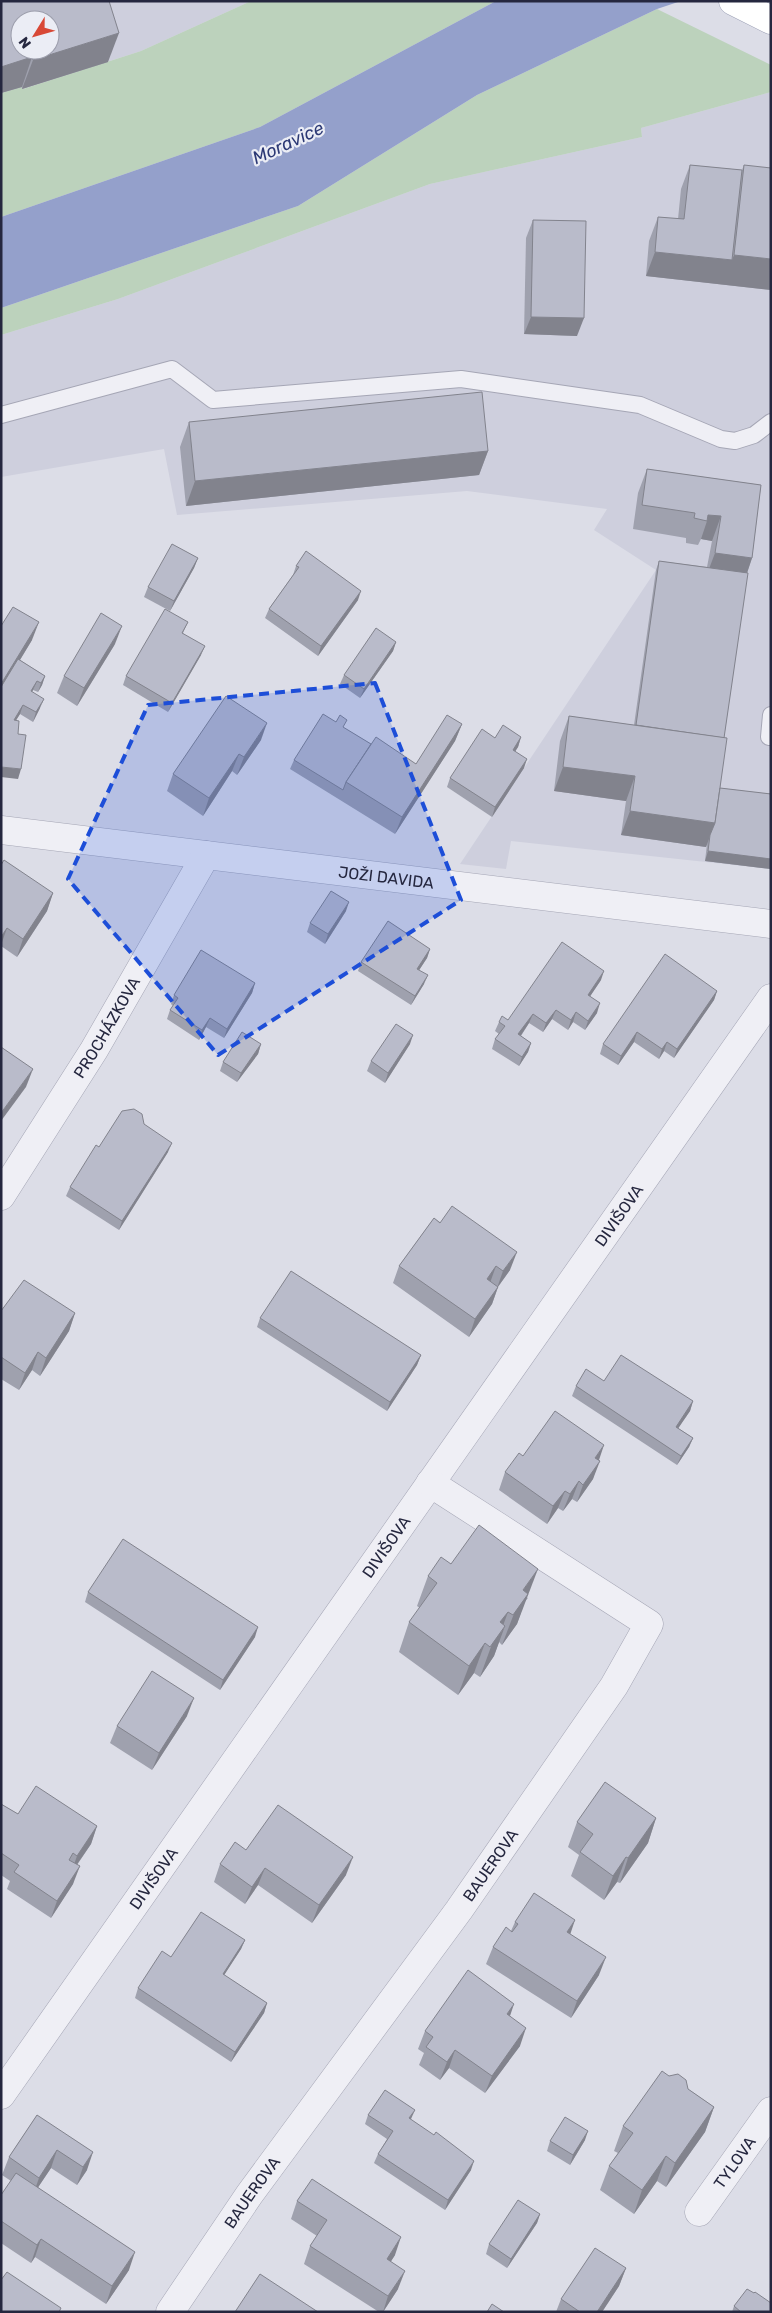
<svg xmlns="http://www.w3.org/2000/svg" width="772" height="2313" viewBox="0 0 772 2313" font-family="Rubik,sans-serif">
  <rect width="100%" height="100%" fill="#dcdde7"/>
  <g fill="#cecfdd" fill-rule="evenodd">
    <path d="M1 1H251L141 51 22 89 21 87 1 93ZM20 20H50V50H20Z"/>
    <polygon points="771,92 771,869 511,841 506,869 460,864 656,570 594,530 607,509 467,491 177,515 164,449 1,477 1,335 118,299 430,184 642,137 641,128"/>
  </g>
  <g fill="#bcd2bc">
    <polygon points="251,1 496,1 260,127 1,217 1,93 22,87 23,89 141,51"/>
    <polygon points="657,9 771,65 771,92 641,128 642,137 430,184 118,299 1,335 1,308 298,206 477,95"/>
  </g>
  <polygon fill="#94a0cb" points="496,1 681,1 657,9 477,95 298,206 1,308 1,217 260,127"/>
  <g fill="none" stroke-linecap="round" stroke-linejoin="round">
    <g stroke="#a5a6b5" stroke-width="18">
      <g id="service">
        <polyline points="1,415 172,369 213,400 461,379 640,405 721,439 735,441 754,435 771,422"/>
        <polyline points="771,715 769,737 771,737"/>
      </g>
    </g>
    <g stroke="#a5a6b5" stroke-width="29">
      <g id="minor">
        <path id="s1" d="M1 830 771 924"/>
        <path id="s2" d="M1 1196 94 1050 206 855"/>
        <path id="s3" d="M1 2095 771 998"/>
        <path id="s4" d="M699 2212 771 2111"/>
        <path id="s5" d="M170 2312 249 2195 459 1910 614 1686 649 1624 430 1483"/>
      </g>
    </g>
    <g stroke="#9a9eb4" stroke-width="29">
      <polyline id="primary" points="733,1 771,20"/>
    </g>
    <use href="#service" stroke="#efeff5" stroke-width="16"/>
    <use href="#minor" stroke="#efeff5" stroke-width="28"/>
    <use href="#primary" stroke="#fff" stroke-width="28"/>
  </g>
  <g fill="#9fa1ae">
    <polygon points="1,1 108,62 22,89 22,87 1,93"/>
    <polygon points="690,165 742,170 744,165 771,290 646,276 649,241 658,217 678,219 681,189"/>
    <polygon points="533,220 577,336 524,334 526,238"/>
    <polygon points="189,422 488,451 479,475 186,506 180,447"/>
    <polygon points="647,469 761,485 752,558 747,573 724,738 720,788 771,794 771,869 705,861 707,844 706,847 621,835 626,801 554,791 560,741 569,716 634,725 656,570 659,561 707,567 712,541 701,539 698,545 686,543 686,538 633,529 638,493"/>
    <polygon points="198,558 194,568 170,611 144,597 148,587"/>
    <polygon points="296,566 358,600 318,656 265,618 269,609 293,575"/>
    <polygon points="188,622 183,633 201,655 168,712 123,685 126,676"/>
    <polygon points="1,626 32,640 20,660 45,676 42,685 38,692 33,690 32,692 40,708 33,722 20,714 16,720 18,734 18,779"/>
    <polygon points="396,642 393,651 360,698 340,684 344,675"/>
    <polygon points="115,644 77,706 57,693 64,676"/>
    <polygon points="462,724 455,741 395,834 290,769 294,760 344,728 371,744 416,764"/>
    <polygon points="521,737 518,747 515,751 524,768 492,817 447,787 450,778 495,738"/>
    <polygon points="261,740 237,775 232,771 203,816 167,791 173,774"/>
    <polygon points="1,865 53,893 47,911 17,957 1,946"/>
    <polygon points="346,911 325,944 307,932 310,923"/>
    <polygon points="430,949 427,958 419,970 424,984 411,1005 358,971 361,962"/>
    <polygon points="601,980 590,996 597,1013 585,1030 573,1022 568,1030 552,1019 543,1032 529,1023 521,1036 531,1043 528,1052 519,1066 492,1049 495,1039 499,1034 495,1031 499,1022 508,1020"/>
    <polygon points="255,983 252,993 224,1038 206,1027 199,1040 167,1019 170,1010 173,1006 171,1004 174,995"/>
    <polygon points="717,991 714,1000 674,1058 664,1051 659,1059 634,1042 618,1065 600,1054 603,1044"/>
    <polygon points="261,1044 258,1054 237,1082 220,1071 223,1062"/>
    <polygon points="410,1044 385,1083 367,1071 371,1061"/>
    <polygon points="144,1124 168,1152 119,1230 66,1196 70,1187 99,1147"/>
    <polygon points="434,1218 510,1270 498,1287 492,1304 469,1337 393,1283 399,1266"/>
    <polygon points="1,1311 75,1313 69,1331 40,1376 32,1370 19,1390 1,1379"/>
    <polygon points="260,1318 421,1355 417,1365 387,1411 257,1327"/>
    <polygon points="604,1381 693,1401 690,1411 678,1428 693,1438 689,1447 677,1465 572,1396 576,1386"/>
    <polygon points="523,1456 598,1460 593,1479 577,1502 572,1499 563,1511 558,1508 547,1524 499,1490 505,1472"/>
    <polygon points="451,1564 528,1598 525,1601 517,1624 502,1645 499,1642 494,1656 480,1677 474,1673 458,1695 399,1652 409,1622 420,1608 417,1606 428,1576"/>
    <polygon points="88,1592 255,1637 220,1690 85,1602"/>
    <polygon points="187,1716 152,1770 110,1743 117,1726"/>
    <polygon points="1,1804 18,1814 97,1826 91,1844 77,1865 73,1884 51,1918 7,1889 10,1881 1,1875"/>
    <polygon points="656,1818 648,1843 620,1883 617,1882 604,1900 571,1876 579,1855 568,1847 577,1822"/>
    <polygon points="246,1850 346,1875 312,1923 258,1885 245,1904 214,1882 220,1864"/>
    <polygon points="515,1922 570,1934 599,1975 571,2018 486,1964 493,1947 511,1931"/>
    <polygon points="245,1940 241,1949 224,1975 267,2003 264,2013 231,2062 135,1998 138,1988 171,1957"/>
    <polygon points="510,2016 520,2046 485,2093 449,2068 440,2080 419,2065 424,2053 418,2049 425,2031"/>
    <polygon points="688,2089 714,2107 705,2132 666,2187 657,2181 634,2214 600,2190 609,2166 618,2153 614,2151 623,2126"/>
    <polygon points="37,2115 87,2170 77,2185 51,2168 38,2187 129,2270 106,2304 35,2257 31,2263 1,2243 1,2195 11,2181 2,2175 9,2157"/>
    <polygon points="368,2115 411,2120 471,2170 445,2210 374,2163 378,2154 387,2139 365,2124"/>
    <polygon points="585,2140 570,2165 547,2151 550,2141"/>
    <polygon points="297,2201 395,2255 391,2261 398,2289 383,2312 379,2312 304,2264 310,2246 317,2236 291,2219"/>
    <polygon points="540,2214 537,2223 507,2268 486,2254 489,2244"/>
    <polygon points="626,2268 619,2286 602,2312 556,2312 561,2299"/>
    <polygon points="754,2293 771,2312 732,2312 734,2306"/>
  </g>
  <g fill="#82838d">
    <polygon points="119,33 108,62 22,89 33,60"/>
    <polygon points="32,57 22,87 1,93 1,67"/>
    <polygon points="655,252 732,260 734,255 771,259 771,290 646,276"/>
    <polygon points="531,317 584,318 577,336 524,334"/>
    <polygon points="488,451 479,475 186,506 195,481"/>
    <polygon points="708,515 721,516 712,541 701,539 707,521"/>
    <polygon points="715,553 752,558 744,582 706,577"/>
    <polygon points="198,558 194,568 170,611 174,601"/>
    <polygon points="361,591 358,600 318,656 321,646"/>
    <polygon points="39,622 32,640 1,691 1,684"/>
    <polygon points="122,626 115,644 77,706 84,688"/>
    <polygon points="396,642 393,651 360,698 364,689"/>
    <polygon points="205,646 201,655 168,712 172,703"/>
    <polygon points="45,676 42,685 38,692 41,683"/>
    <polygon points="37,681 33,690 27,701 31,691"/>
    <polygon points="44,699 40,708 33,722 36,712"/>
    <polygon points="23,705 20,714 10,730 14,720"/>
    <polygon points="267,723 261,740 237,775 244,757"/>
    <polygon points="462,724 455,741 395,834 402,817"/>
    <polygon points="521,737 518,747 510,760 513,750"/>
    <polygon points="239,754 232,771 203,816 209,798"/>
    <polygon points="527,759 524,768 492,817 495,807"/>
    <polygon points="1,767 21,769 18,779 1,777"/>
    <polygon points="563,767 635,776 626,801 554,791"/>
    <polygon points="630,811 715,823 706,847 621,835"/>
    <polygon points="708,851 771,859 771,869 705,861"/>
    <polygon points="53,893 47,911 17,957 23,939"/>
    <polygon points="349,902 346,911 325,944 328,934"/>
    <polygon points="7,928 1,945 1,937"/>
    <polygon points="430,949 427,958 414,978 417,969"/>
    <polygon points="604,971 601,980 585,1004 588,995"/>
    <polygon points="428,975 424,984 411,1005 415,996"/>
    <polygon points="255,983 252,993 224,1038 227,1029"/>
    <polygon points="717,991 714,1000 674,1058 677,1049"/>
    <polygon points="600,1003 597,1013 585,1030 588,1021"/>
    <polygon points="556,1010 552,1019 543,1032 546,1023"/>
    <polygon points="576,1012 573,1022 568,1030 571,1020"/>
    <polygon points="533,1014 529,1023 515,1044 518,1034"/>
    <polygon points="210,1018 206,1027 199,1040 202,1030"/>
    <polygon points="637,1032 634,1042 618,1065 621,1056"/>
    <polygon points="413,1035 410,1044 385,1083 388,1073"/>
    <polygon points="667,1042 664,1051 659,1059 662,1049"/>
    <polygon points="531,1043 528,1052 519,1066 522,1057"/>
    <polygon points="261,1044 258,1054 237,1082 241,1073"/>
    <polygon points="33,1069 26,1087 1,1121 1,1113"/>
    <polygon points="172,1143 168,1152 119,1230 122,1221"/>
    <polygon points="517,1252 510,1270 497,1288 503,1271"/>
    <polygon points="496,1266 490,1283 487,1279"/>
    <polygon points="498,1287 492,1304 469,1337 475,1319"/>
    <polygon points="75,1313 69,1331 40,1376 46,1358"/>
    <polygon points="38,1352 32,1370 19,1390 25,1373"/>
    <polygon points="421,1355 417,1365 387,1411 390,1402"/>
    <polygon points="693,1401 690,1411 673,1436 676,1427"/>
    <polygon points="693,1438 689,1447 677,1465 681,1456"/>
    <polygon points="604,1445 598,1463 595,1458"/>
    <polygon points="600,1461 593,1479 577,1502 583,1485"/>
    <polygon points="579,1481 572,1499 563,1511 570,1494"/>
    <polygon points="565,1491 558,1508 547,1524 553,1506"/>
    <polygon points="538,1569 517,1624 502,1645 523,1590"/>
    <polygon points="508,1612 500,1634 505,1626 494,1656 480,1677 500,1622"/>
    <polygon points="258,1627 255,1637 220,1690 223,1680"/>
    <polygon points="485,1643 474,1673 458,1695 469,1666"/>
    <polygon points="194,1698 187,1716 152,1770 159,1753"/>
    <polygon points="656,1818 648,1843 620,1883 628,1858"/>
    <polygon points="97,1826 91,1844 71,1873 77,1856"/>
    <polygon points="353,1857 346,1875 312,1923 319,1905"/>
    <polygon points="626,1857 617,1882 604,1900 613,1876"/>
    <polygon points="80,1866 73,1884 51,1918 57,1901"/>
    <polygon points="265,1868 258,1885 245,1904 252,1887"/>
    <polygon points="575,1920 569,1938 567,1932"/>
    <polygon points="245,1940 241,1949 219,1983 223,1974"/>
    <polygon points="606,1957 599,1975 571,2018 577,2001"/>
    <polygon points="267,2003 264,2013 231,2062 235,2052"/>
    <polygon points="514,2004 508,2022 507,2014"/>
    <polygon points="526,2028 520,2046 485,2093 492,2076"/>
    <polygon points="455,2050 449,2068 440,2080 447,2062"/>
    <polygon points="714,2107 705,2132 666,2187 675,2163"/>
    <polygon points="415,2110 411,2119 406,2128 409,2118"/>
    <polygon points="588,2131 585,2140 570,2165 573,2155"/>
    <polygon points="57,2150 51,2168 33,2195 39,2178"/>
    <polygon points="93,2152 87,2170 77,2185 83,2167"/>
    <polygon points="666,2156 657,2181 634,2214 642,2190"/>
    <polygon points="474,2161 471,2170 445,2210 448,2200"/>
    <polygon points="540,2214 537,2223 507,2268 511,2259"/>
    <polygon points="401,2237 395,2255 381,2277 387,2259"/>
    <polygon points="41,2239 35,2257 31,2263 37,2245"/>
    <polygon points="135,2252 129,2270 106,2304 112,2286"/>
    <polygon points="626,2268 619,2286 602,2312 597,2312"/>
    <polygon points="405,2271 398,2289 383,2312 388,2296"/>
  </g>
  <g fill="#b9bbca" stroke="#82838d" fill-rule="evenodd">
    <path d="M1 1H109L119 33 33 60 32 57 1 67ZM20 20H50V50H20Z"/>
    <polygon points="690,165 742,170 732,260 655,252 658,217 684,219"/>
    <polygon points="744,165 771,168 771,259 734,255"/>
    <polygon points="533,220 586,221 584,318 531,317"/>
    <polygon points="482,392 488,451 195,481 189,422"/>
    <polygon points="647,469 761,485 752,558 715,553 721,516 708,515 707,521 694,518 695,513 642,505"/>
    <polygon points="172,544 198,558 174,601 148,587"/>
    <polygon points="306,551 361,591 321,646 269,609 299,567 296,566"/>
    <polygon points="659,561 748,573 724,738 636,725"/>
    <polygon points="13,607 39,622 1,684 1,626"/>
    <polygon points="165,609 188,622 182,633 205,646 172,703 126,676"/>
    <polygon points="101,613 122,626 84,688 64,676"/>
    <polygon points="376,628 396,642 364,689 344,675"/>
    <polygon points="18,659 45,676 41,683 37,681 31,691 44,699 36,712 23,705 14,720 19,721 18,734 26,735 21,769 1,767 1,687"/>
    <polygon points="226,696 267,723 244,757 239,754 209,798 173,774"/>
    <polygon points="323,714 336,722 340,715 347,720 343,727 371,744 346,782 343,790 294,760"/>
    <polygon points="447,715 462,724 402,817 346,782 376,737 416,764"/>
    <polygon points="569,716 727,738 715,823 630,811 635,776 563,767"/>
    <polygon points="503,725 521,737 513,750 527,759 495,807 450,778 482,729 495,738"/>
    <polygon points="720,788 771,794 771,859 708,851 710,835 715,823"/>
    <polygon points="4,860 53,893 23,939 7,928 1,937 1,865"/>
    <polygon points="331,891 349,902 328,934 310,923"/>
    <polygon points="388,921 430,949 417,969 428,975 415,996 361,962"/>
    <polygon points="562,942 604,971 588,995 600,1003 588,1021 576,1012 571,1020 556,1010 546,1023 533,1014 518,1034 531,1043 522,1057 495,1039 505,1026 499,1022 502,1016 508,1020"/>
    <polygon points="201,950 255,983 227,1029 210,1018 202,1030 170,1010 178,998 174,995"/>
    <polygon points="665,954 717,991 677,1049 667,1042 662,1049 637,1032 621,1056 603,1044"/>
    <polygon points="396,1024 413,1035 388,1073 371,1061"/>
    <polygon points="242,1032 261,1044 241,1073 223,1062"/>
    <polygon points="1,1047 33,1069 1,1113"/>
    <polygon points="134,1109 142,1114 144,1124 172,1143 122,1221 70,1187 96,1145 99,1147 122,1111"/>
    <polygon points="452,1206 517,1252 503,1271 496,1266 487,1279 498,1287 475,1319 399,1266 434,1218 440,1223"/>
    <polygon points="291,1271 421,1355 390,1402 260,1318"/>
    <polygon points="24,1280 75,1313 46,1358 38,1352 25,1373 1,1357 1,1331 2,1330 1,1329 1,1311"/>
    <polygon points="621,1355 693,1401 676,1427 693,1438 681,1456 576,1386 586,1369 604,1381"/>
    <polygon points="555,1411 604,1445 595,1458 600,1461 583,1485 579,1481 570,1494 565,1491 553,1506 505,1472 519,1453 523,1456"/>
    <polygon points="479,1525 538,1569 523,1590 528,1594 513,1615 508,1612 500,1622 505,1626 490,1647 485,1643 469,1666 409,1622 437,1583 428,1576 441,1557 451,1564"/>
    <polygon points="123,1539 258,1627 223,1680 88,1592"/>
    <polygon points="152,1671 194,1698 159,1753 117,1726"/>
    <polygon points="605,1782 656,1818 628,1858 626,1857 613,1876 580,1852 593,1834 577,1822"/>
    <polygon points="36,1786 97,1826 77,1856 73,1853 69,1860 80,1866 57,1901 14,1872 19,1865 1,1853 1,1804 18,1814"/>
    <polygon points="278,1805 353,1857 319,1905 265,1868 252,1887 220,1864 235,1842 246,1850"/>
    <polygon points="534,1893 575,1920 567,1932 606,1957 577,2001 493,1947 506,1927 512,1932 518,1924 515,1922"/>
    <polygon points="201,1912 245,1940 223,1974 267,2003 235,2052 138,1988 162,1951 171,1957"/>
    <polygon points="468,1970 514,2004 507,2014 526,2028 492,2076 455,2050 447,2062 426,2047 433,2037 425,2031"/>
    <polygon points="662,2071 669,2076 678,2074 686,2080 688,2089 714,2107 675,2163 666,2156 642,2190 609,2166 633,2133 623,2126"/>
    <polygon points="385,2090 415,2110 409,2118 434,2135 436,2132 474,2161 448,2200 378,2154 393,2131 368,2115"/>
    <polygon points="37,2115 93,2152 83,2167 57,2150 39,2178 9,2157"/>
    <polygon points="565,2117 588,2131 573,2155 550,2141"/>
    <polygon points="16,2173 135,2252 112,2286 41,2239 37,2245 1,2221 1,2195"/>
    <polygon points="312,2179 401,2237 387,2259 405,2271 388,2296 310,2246 327,2220 297,2201"/>
    <polygon points="518,2200 540,2214 511,2259 489,2244"/>
    <polygon points="595,2248 626,2268 597,2312 580,2312 561,2299"/>
    <polygon points="7,2272 61,2308 59,2312 1,2312 1,2280"/>
    <polygon points="260,2274 318,2312 235,2312"/>
    <polygon points="747,2289 754,2293 755,2292 771,2303 771,2312 741,2312 734,2306"/>
    <polygon points="492,2304 504,2312 487,2312"/>
  </g>
  <path fill="#1d4ed8" fill-opacity="0.2" stroke="#1d4ed8" stroke-width="4" stroke-dasharray="10 6" stroke-linejoin="round" d="M375 683 461 900 218 1055 68 879 148 705Z"/>
  <g text-anchor="middle" stroke-width="4.5" stroke-linejoin="round" paint-order="stroke">
    <g font-size="16" fill="#25273f" stroke="#ebedf5">
      <text dy="6" stroke="none"><textPath href="#s1" startOffset="388">JOŽI DAVIDA</textPath></text>
      <text dy="6" stroke="none"><textPath href="#s2" startOffset="199">PROCHÁZKOVA</textPath></text>
      <text dy="6" stroke="none"><textPath href="#s3" startOffset="1075">DIVIŠOVA</textPath></text>
      <text dy="6" stroke="none"><textPath href="#s3" startOffset="670">DIVIŠOVA</textPath></text>
      <text dy="6" stroke="none"><textPath href="#s5" startOffset="550">BAUEROVA</textPath></text>
      <text dy="6" stroke="none"><textPath href="#s3" startOffset="265">DIVIŠOVA</textPath></text>
      <text dy="6" stroke="none"><textPath href="#s4" startOffset="61">TYLOVA</textPath></text>
      <text dy="6" stroke="none"><textPath href="#s5" startOffset="145">BAUEROVA</textPath></text>
    </g>
    <g font-size="18" font-style="italic" fill="#2c3975" stroke="#ebedf5">
      <text transform="translate(288 143) rotate(-25)" y="6">Moravice</text>
    </g>
  </g>
  <rect width="772" height="2313" fill="none" stroke="#25273f" stroke-width="5"/>
  <g transform="translate(35 35) rotate(233)"><circle r="24" fill="#ebedf5" stroke="#9c9eac"/>
  <path d="M0-4L9 19L0 12L-9 19Z" fill="#d84836"/>
  <text y="-8" font-size="14" font-weight="bold" text-anchor="middle" fill="#25273f">N</text>
  </g>
</svg>
